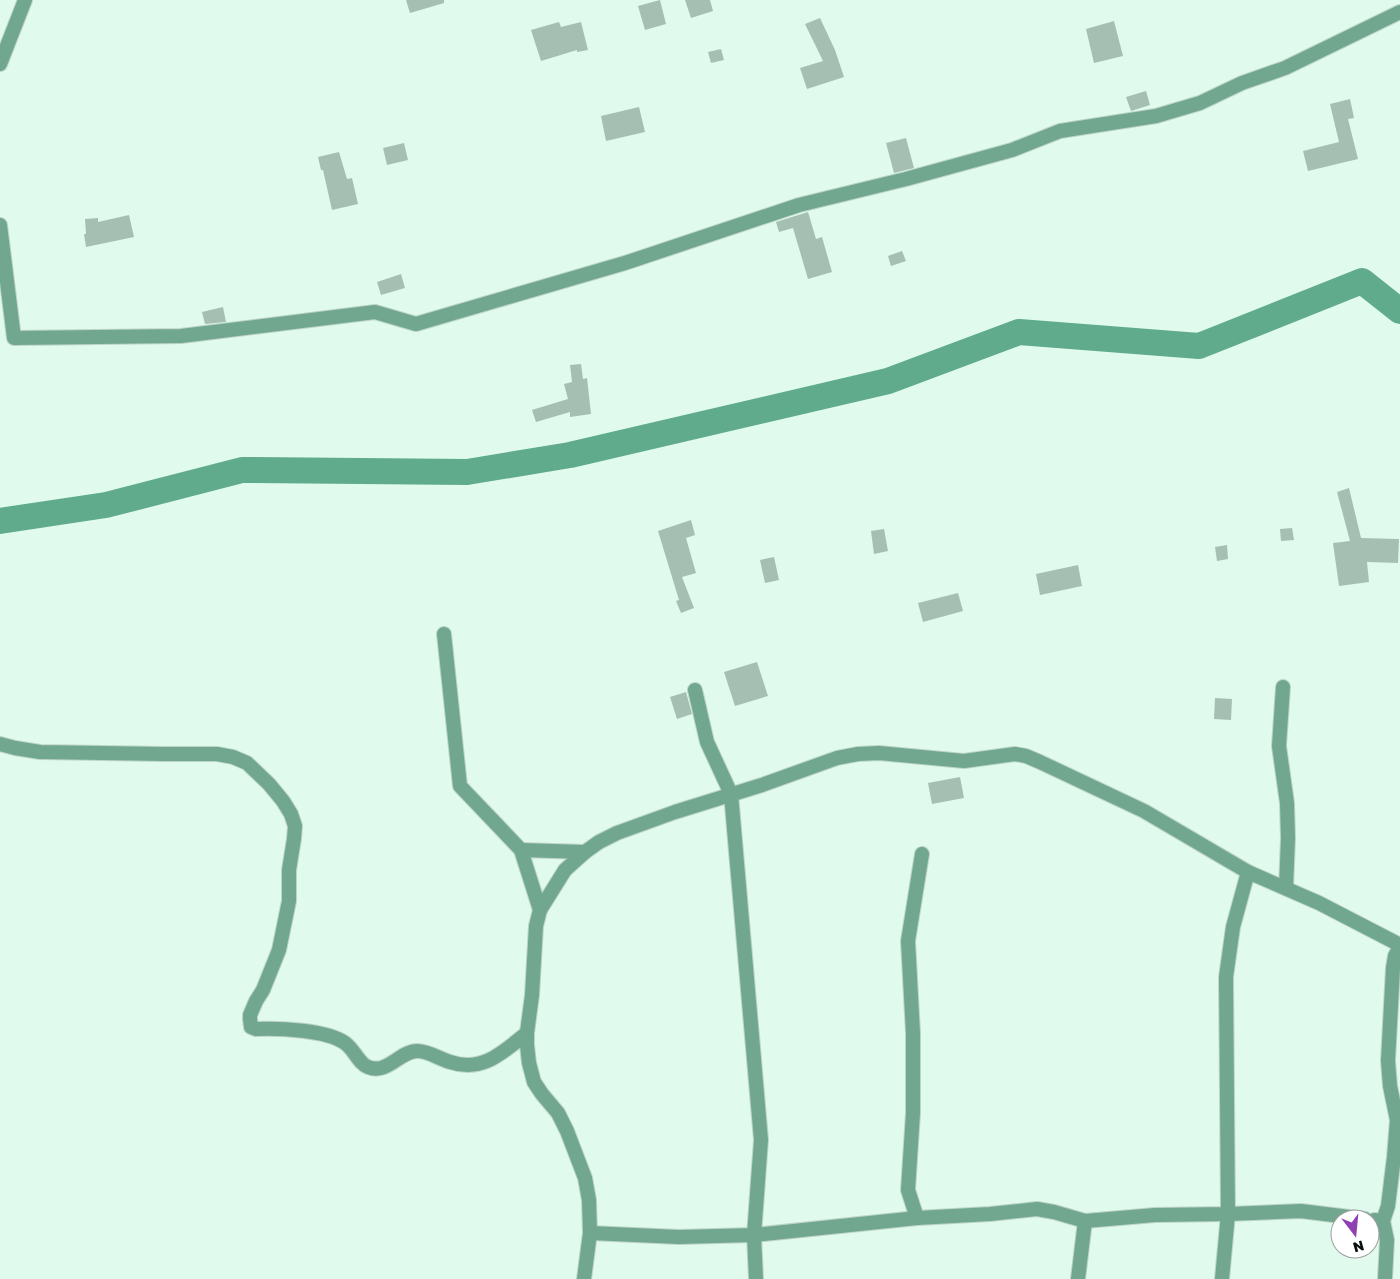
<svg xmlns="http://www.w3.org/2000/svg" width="1400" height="1279" viewBox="0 0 1400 1279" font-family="'Golos Text',sans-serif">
  <rect width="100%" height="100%" fill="#e0faed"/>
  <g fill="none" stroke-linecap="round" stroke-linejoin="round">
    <polyline stroke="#5fab8b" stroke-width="26" points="0,521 106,505 242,470 467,472 570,455 888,381 1019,332 1199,346 1362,281 1400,311"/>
  </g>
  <g fill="#a6bfb3">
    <polygon points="406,0 444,0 444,3 410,13"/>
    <polygon points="660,0 666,24 645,30 638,6"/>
    <polygon points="685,0 710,0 713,11 691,18"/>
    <polygon points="820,18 835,50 844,77 807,89 800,68 823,61 805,24"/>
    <polygon points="1114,21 1123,56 1094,63 1086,29"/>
    <polygon points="559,22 561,27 581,22 588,50 577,52 577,50 541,61 531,30"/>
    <polygon points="721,49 724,60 711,63 708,52"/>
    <polygon points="1146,91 1150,105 1131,111 1126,97"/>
    <polygon points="1350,99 1354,118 1348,119 1358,159 1308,171 1303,151 1339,142 1330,104"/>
    <polygon points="639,107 645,132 606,141 601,116"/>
    <polygon points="906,138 914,168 894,173 886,143"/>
    <polygon points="404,143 408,160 387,165 383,148"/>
    <polygon points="339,152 347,179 352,178 358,204 332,210 323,170 321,170 318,157"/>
    <polygon points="808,212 816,239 822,237 832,272 808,279 793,228 779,232 776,222"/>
    <polygon points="129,215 134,237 86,247 84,234 86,234 85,219 98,218 98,222"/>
    <polygon points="902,251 906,261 891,266 888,256"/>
    <polygon points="401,274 405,288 381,295 377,282"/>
    <polygon points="223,307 226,322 205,324 202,312"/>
    <polygon points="581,364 583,379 587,378 591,414 570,417 570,412 536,422 532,410 568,399 564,384 572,382 570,365"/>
    <polygon points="1349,488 1361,538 1399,539 1398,563 1367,562 1369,582 1339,586 1333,543 1350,541 1337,492"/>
    <polygon points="691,520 695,535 686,538 696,573 682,577 694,608 681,613 676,601 679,600 658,531"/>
    <polygon points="1292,528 1294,540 1281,541 1280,529"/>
    <polygon points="884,529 888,551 874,554 871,531"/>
    <polygon points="1227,545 1228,559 1217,561 1215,547"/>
    <polygon points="774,557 779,580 765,583 760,560"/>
    <polygon points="1078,565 1082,586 1040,595 1036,574"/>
    <polygon points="958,593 963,611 923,622 918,603"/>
    <polygon points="757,662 768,696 735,706 724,672"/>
    <polygon points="686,692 692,714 677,719 670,697"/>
    <polygon points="1215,698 1232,699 1231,720 1214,719"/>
    <polygon points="960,777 964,798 932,804 928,783"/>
  </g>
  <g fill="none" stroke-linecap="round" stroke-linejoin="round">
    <g stroke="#bdd5c9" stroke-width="16">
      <g id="minor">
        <polyline points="0,64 25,0"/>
        <polyline points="0,225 14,338 181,336 375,312 416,324 625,263 799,205 906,179 1012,150 1060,131 1156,116 1200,103 1242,83 1285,68 1400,12"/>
        <polyline points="444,634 460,786 521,850 540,910"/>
        <polyline points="1283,687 1279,746 1287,803 1288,838 1286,888"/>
        <polyline points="695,690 707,742 731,794 761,1140 754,1235 756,1279"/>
        <path d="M0 744 15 748 40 752 164 754H217L233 757 247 763 269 784 283 801 291 814 295 826 294 839 289 870V901L279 950 263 990 256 1001 250 1015V1019L251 1027 256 1029C279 1028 327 1030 345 1043 354 1049 359 1064 368 1067 387 1075 400 1051 417 1051 429 1051 439 1059 450 1062 483 1073 503 1052 527 1033"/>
        <polyline points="521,850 585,852"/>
        <polyline points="922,854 908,941 913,1033 913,1113 908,1190 917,1218 990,1214 1037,1209 1054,1212 1085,1221 1155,1215 1228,1214 1301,1211 1365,1219"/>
        <polyline points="1374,1220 1383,1221 1387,1240 1385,1279"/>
        <polyline points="1383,1221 1388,1206 1394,1157 1397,1120 1390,1086 1388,1061 1393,968 1395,956 1400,947"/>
        <polyline points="590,1233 679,1237 754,1235 917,1218"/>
        <polyline points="584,1279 590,1233 589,1200 585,1178 567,1131 558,1113 542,1094 534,1082 529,1063 527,1045 527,1033 532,995 536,926 540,910 565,870 585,852 599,842 617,833 675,812 762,785 837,758 858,754 879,753 964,761 1015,754 1026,756 1040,762 1144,811 1248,872 1319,903 1400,945"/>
        <polyline points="1078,1279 1085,1221"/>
        <polyline points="1222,1279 1228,1214 1226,977 1233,927 1248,872"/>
      </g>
    </g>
    <use href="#minor" stroke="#71a78f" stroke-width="14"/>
  </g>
  <g transform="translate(1355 1234) rotate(164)"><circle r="24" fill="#ffffff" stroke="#9c9f9e"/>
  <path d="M0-4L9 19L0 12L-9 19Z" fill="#9041b1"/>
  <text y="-8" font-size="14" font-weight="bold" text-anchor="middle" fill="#07100c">N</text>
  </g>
</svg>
